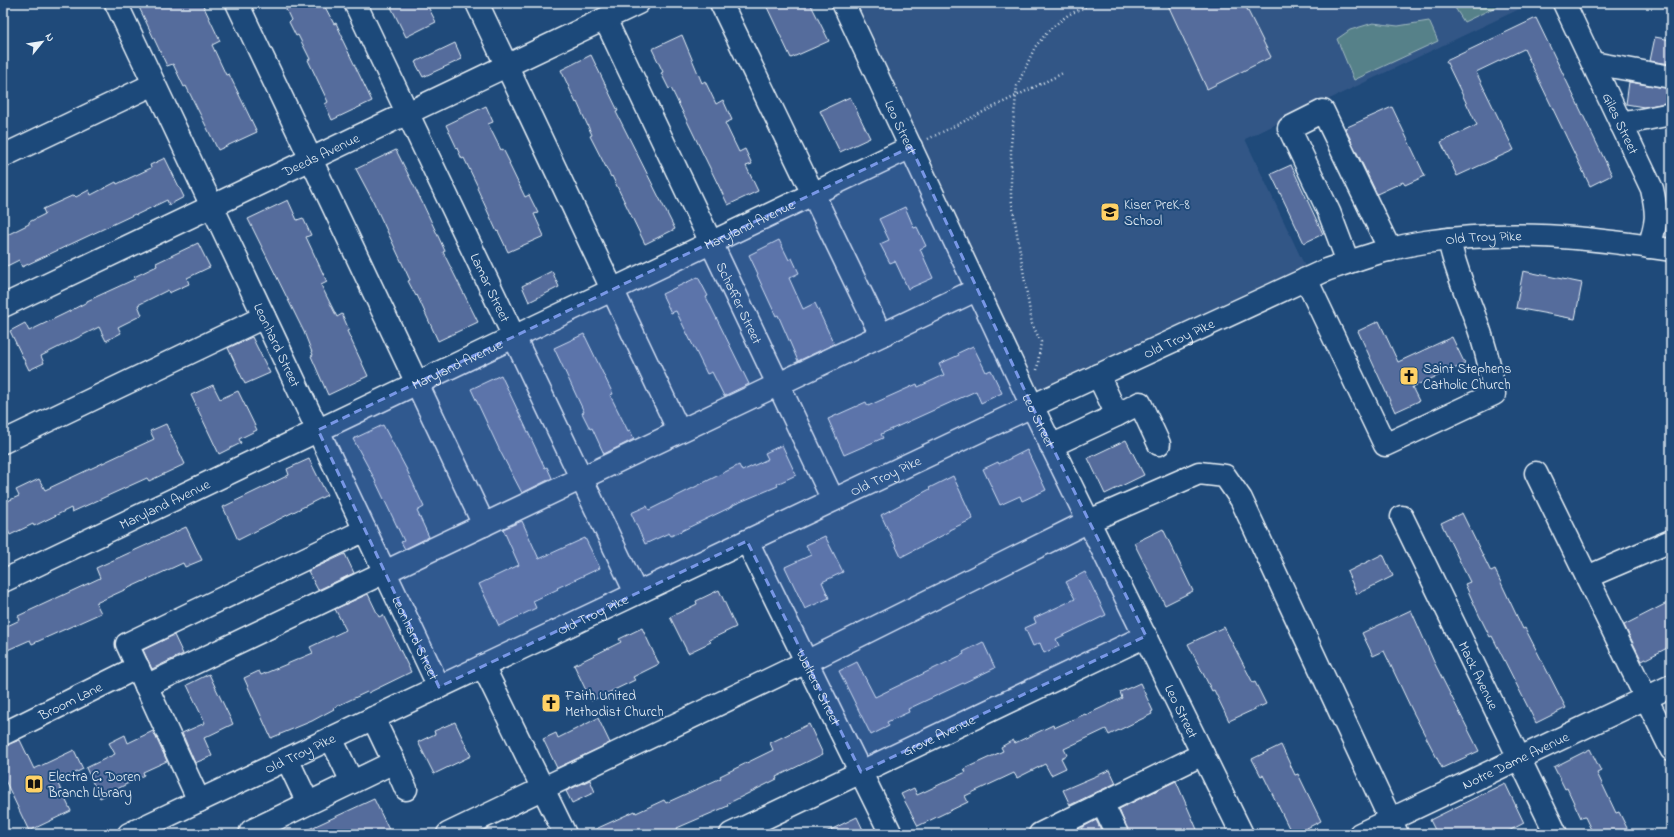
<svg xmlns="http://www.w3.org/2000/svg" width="1674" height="837" viewBox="0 0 1674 837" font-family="'Indie Flower',sans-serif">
  <rect width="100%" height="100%" fill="#1f4a7a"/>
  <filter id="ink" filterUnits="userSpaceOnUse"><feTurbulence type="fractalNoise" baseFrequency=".025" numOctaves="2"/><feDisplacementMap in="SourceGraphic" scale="8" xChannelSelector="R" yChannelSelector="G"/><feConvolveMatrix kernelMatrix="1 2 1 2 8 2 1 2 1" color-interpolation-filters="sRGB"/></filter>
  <g filter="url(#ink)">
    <polygon fill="#335786" points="843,3 1532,3 1245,139 1310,277 1032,406"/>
    <g fill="#578189" stroke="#a0b9c0">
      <polygon points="1452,3 1504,3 1464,22"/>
      <polygon points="1429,21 1438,41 1354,80 1337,39 1350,30 1373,23 1398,26"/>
    </g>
    <g fill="#556c9c" stroke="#e8f1f8">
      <polygon points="137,3 202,3 220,41 212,45 226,75 229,74 257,132 218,150 186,86 184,87 173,64 167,66"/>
      <polygon points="283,3 323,3 334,24 336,23 343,38 342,39 372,101 332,120 325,104 328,102 308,60 310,59 298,35 296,36 289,22 291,20"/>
      <polygon points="389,3 426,3 436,22 406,37"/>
      <polygon points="765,3 810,3 829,41 791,58"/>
      <polygon points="1167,3 1244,3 1271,57 1207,89"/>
      <polygon points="1536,18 1612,175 1590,186 1524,49 1476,72 1514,150 1457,176 1441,142 1477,125 1446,61"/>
      <polygon points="682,35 702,83 705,81 716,104 723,100 732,120 725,123 739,152 745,149 752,164 746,166 758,191 728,205 671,88 669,89 661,73 663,72 652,49"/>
      <polygon points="1655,37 1671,40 1671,64 1650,61"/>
      <polygon points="455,43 462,59 423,77 415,62"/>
      <polygon points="591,55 618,111 616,112 675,229 645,244 612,176 611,177 590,136 592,135 577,102 576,103 561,70"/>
      <polygon points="1629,82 1671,89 1671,102 1644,107 1626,104"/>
      <polygon points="850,97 870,138 840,152 820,111"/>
      <polygon points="486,106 493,122 488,124 501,150 503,149 510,163 509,164 525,197 529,195 538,213 534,214 544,236 508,252 498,231 497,232 477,188 478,187 464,158 462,159 446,125"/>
      <polygon points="1392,107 1425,176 1405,185 1403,182 1377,194 1345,128"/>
      <polygon points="396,150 423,204 445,251 443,252 478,322 438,341 417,295 416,296 408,281 410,280 373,201 356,169"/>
      <polygon points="165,158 184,197 169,205 167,200 136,215 135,214 22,267 19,260 3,268 3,237 29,224 29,222 45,214 43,209 74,195 76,197 89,190 91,195 116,182 117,184 151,168 150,165"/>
      <polygon points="1291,165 1323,234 1304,243 1271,174"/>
      <polygon points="288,200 297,220 303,218 311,235 306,237 327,282 321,285 337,317 342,314 349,330 347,331 368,376 328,395 311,356 313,355 304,332 248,219"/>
      <polygon points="905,207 914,228 917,227 926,246 920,249 933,278 908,289 895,261 890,263 880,244 889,240 879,219"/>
      <polygon points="779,240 789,260 792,258 799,273 789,278 803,309 815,303 834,344 798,361 778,315 776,316 757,275 758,274 749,255"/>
      <polygon points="198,243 210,267 187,278 189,284 169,293 168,290 138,305 142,315 118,327 121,333 106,341 99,327 41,356 44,363 29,370 10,331 25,323 29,331 66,313 87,302 87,301 135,279 134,277 157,266 156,263"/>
      <polygon points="552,271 559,287 529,302 522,286"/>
      <polygon points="1523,271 1582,283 1575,319 1516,308"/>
      <polygon points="698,277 708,296 706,297 749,384 724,396 712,372 707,374 676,311 671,313 662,294"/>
      <polygon points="1379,321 1398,362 1452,337 1465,364 1412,387 1419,401 1395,412 1358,331"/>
      <polygon points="584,334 613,394 610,395 628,431 630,430 634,439 604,454 592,428 590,429 582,413 584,412 554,348"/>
      <polygon points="252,337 270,373 245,384 228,348"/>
      <polygon points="973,346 986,372 991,370 1002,393 981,403 976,391 881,434 883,438 844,455 828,419 866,402 868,406 917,384 918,387 944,375 939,364 959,355 958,353"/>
      <polygon points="501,375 545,468 547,467 552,478 522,493 500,451 471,389"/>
      <polygon points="213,385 220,399 238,391 257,430 239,439 241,443 219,454 191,395"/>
      <polygon points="166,424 185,464 149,481 147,478 72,512 71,508 34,526 33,524 10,535 3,520 3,503 19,496 16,490 39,479 45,490 154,439 150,431"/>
      <polygon points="383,425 407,470 424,507 417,511 429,537 405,549 401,542 404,541 373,476 353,439"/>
      <polygon points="1126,440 1144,475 1105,494 1088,458"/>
      <polygon points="782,445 796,475 777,484 778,486 733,505 733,506 671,536 669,533 645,544 631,513 647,506 649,510 739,465 742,471 768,459 765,453"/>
      <polygon points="1027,450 1046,490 1022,501 1020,496 1000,505 983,469 998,462 999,464"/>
      <polygon points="309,459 327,495 238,540 223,507 289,475 287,469"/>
      <polygon points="953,476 973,519 949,530 949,532 901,557 881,515 930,489 929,488"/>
      <polygon points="1462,513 1491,572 1495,570 1523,629 1525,628 1566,708 1536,723 1492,636 1490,637 1479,615 1465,584 1470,582 1441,523"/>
      <polygon points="522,521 539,559 585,538 600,568 557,588 558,589 533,601 536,608 499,626 479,584 519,565 503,529"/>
      <polygon points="186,527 202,560 185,567 183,563 96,603 101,613 32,644 30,640 3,652 3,628 20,620 18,616 100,578 96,568"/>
      <polygon points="1163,529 1193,591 1165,605 1134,543"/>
      <polygon points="825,536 843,572 822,582 829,598 805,609 785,567 811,555 806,545"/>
      <polygon points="345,554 354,573 318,590 308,571"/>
      <polygon points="1383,554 1393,576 1357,594 1347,572"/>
      <polygon points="1085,572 1106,615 1056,639 1059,646 1044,653 1040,643 1033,646 1025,628 1036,623 1034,618 1075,599 1066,582"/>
      <polygon points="719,590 736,627 709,640 711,642 688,653 670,617 697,604 696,601"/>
      <polygon points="368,594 379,617 383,615 411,672 368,693 367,692 333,708 334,709 312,721 271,738 244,678 259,671 261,675 313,653 310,647 346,630 335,609"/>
      <polygon points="1671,601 1671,646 1642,661 1624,625"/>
      <polygon points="1411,610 1434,662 1479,751 1442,768 1412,710 1384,651 1373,656 1362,633"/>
      <polygon points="1224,627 1253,683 1255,682 1266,704 1229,721 1214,690 1212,691 1188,644"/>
      <polygon points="642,628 659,664 633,677 635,680 591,701 574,665 621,642 619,639"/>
      <polygon points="174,635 183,654 152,669 143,650"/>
      <polygon points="983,642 995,668 908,709 909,712 887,722 889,726 871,735 839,671 857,662 875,697 964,654 963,652"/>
      <polygon points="209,674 233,724 204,738 212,756 195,763 182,733 205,723 187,685"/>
      <polygon points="1140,683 1153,711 1151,712 1152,714 1109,735 1106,729 1064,749 1067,755 1061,758 1066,768 1051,775 1045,764 1017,778 1014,773 965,796 968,802 918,826 901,794 914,788 917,795 926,791 966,772 964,769 1003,751 1001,747 1013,740 1015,743 1053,725 1054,728 1085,714 1086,715 1122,698 1120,692"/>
      <polygon points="598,718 610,743 557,768 543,739 556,733 558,738"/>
      <polygon points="455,722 471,756 434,774 418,742 435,734 434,731"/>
      <polygon points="809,724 823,754 776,777 777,779 727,804 728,806 677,828 678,830 670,834 585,834 635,811 636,813 664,800 666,803 721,778 720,776 773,750 770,743"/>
      <polygon points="153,731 167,761 143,772 144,775 100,798 86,768 115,754 109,743 125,735 128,743"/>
      <polygon points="20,740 34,769 74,750 83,769 57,782 71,811 29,831 3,776 3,746"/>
      <polygon points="1281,745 1295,775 1298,774 1321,821 1295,834 1292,834 1263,775 1261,776 1252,759"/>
      <polygon points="1590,749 1601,771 1597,773 1616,813 1619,812 1630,834 1593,834 1585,817 1581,818 1567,788 1565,789 1554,767"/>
      <polygon points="1110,770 1116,783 1070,805 1063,790"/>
      <polygon points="590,780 595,792 572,803 566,791"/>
      <polygon points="1176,781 1199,834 1129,834 1119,809"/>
      <polygon points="1505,783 1524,823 1503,834 1437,834 1430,820"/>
      <polygon points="374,799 391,834 298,834"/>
      <polygon points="857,817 865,834 822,834"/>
      <polygon points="1096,820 1103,834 1084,834 1081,828"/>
    </g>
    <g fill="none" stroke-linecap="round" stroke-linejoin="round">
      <g stroke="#e8f1f8" stroke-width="25">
        <g id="minor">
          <path id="s1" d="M116 3 439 687"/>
          <polyline points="237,3 484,525"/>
          <path id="s2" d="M355 3 636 593"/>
          <polyline points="477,3 679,431"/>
          <polyline points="721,3 881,335"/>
          <path id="s3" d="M843 3 1032 406 1242 834"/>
          <path id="s4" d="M1564 3 1652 189C1658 216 1657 221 1649 247"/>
          <path id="s5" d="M605 19 833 500"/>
          <polyline points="1593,63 1671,77"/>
          <polyline points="1621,124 1671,114"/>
          <polyline points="3,156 154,84"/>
          <polyline points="1348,262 1329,212 1289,128 1323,111 1390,250"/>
          <path d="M1306 279 1385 445 1494 394C1492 374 1487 354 1481 335 1471 303 1455 272 1449 239"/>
          <path id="s6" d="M3 306 638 3"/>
          <polyline points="1117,415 1140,403 1159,444"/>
          <polyline points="3,442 264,317"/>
          <polyline points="1051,446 1117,415 1098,375"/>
          <polyline points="1536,473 1671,749"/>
          <path id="s7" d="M1402 517 1556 834"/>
          <path id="s8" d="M747 541 891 834"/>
          <polyline points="1587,577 1671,541"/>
          <path id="s9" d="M3 581 911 147"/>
          <polyline points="483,666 565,834"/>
          <polyline points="146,686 978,289"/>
          <polyline points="373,718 394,762"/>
          <path id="s10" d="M3 734 138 667"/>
          <polyline points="331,738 352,782"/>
          <polyline points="287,759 308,803"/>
          <polyline points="199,801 127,644 365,530"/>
          <polyline points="1102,803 1117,834"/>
          <polyline points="252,834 251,831 394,762 406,789"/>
          <polyline points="448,834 806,662 1089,521 1199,473 1225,476 1241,499 1397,834"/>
          <path id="s11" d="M731 834 1146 636"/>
          <polyline points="1040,834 1203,754"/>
          <path id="s12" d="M1360 834 1671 686"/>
        </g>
      </g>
      <g stroke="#e8f1f8" stroke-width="25">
        <g id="major">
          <path id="s13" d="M129 834 1032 406 1326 270C1358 259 1391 247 1425 242 1511 229 1586 237 1671 250"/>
        </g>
      </g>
      <g stroke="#e8f1f8" stroke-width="2.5" stroke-dasharray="1 3" stroke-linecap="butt">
        <polyline points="928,139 1063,73"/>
        <polyline points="1037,370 1041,342 1032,324 1011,197 1011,145 1017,86 1035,47 1050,29 1068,15 1093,3"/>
      </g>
      <use href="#minor" stroke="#1f4a7a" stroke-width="22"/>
      <use href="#major" stroke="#1f4a7a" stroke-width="22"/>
    </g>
  </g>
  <path fill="#7897e6" fill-opacity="0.2" stroke="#7897e6" stroke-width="3" stroke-dasharray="8 5" stroke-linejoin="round" d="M911 147 1032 406 1146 636 861 772 747 541 439 687 318 430Z"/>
  <defs>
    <g id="school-square" transform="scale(1)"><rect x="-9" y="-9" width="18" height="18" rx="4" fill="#ffd166" stroke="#1f4a7a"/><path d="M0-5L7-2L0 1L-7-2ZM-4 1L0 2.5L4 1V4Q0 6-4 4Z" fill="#111"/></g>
    <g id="church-square" transform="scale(1)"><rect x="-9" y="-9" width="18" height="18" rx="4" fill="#ffd166" stroke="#1f4a7a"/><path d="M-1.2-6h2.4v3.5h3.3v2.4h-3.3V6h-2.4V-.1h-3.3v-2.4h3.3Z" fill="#111"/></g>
    <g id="library-square" transform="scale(1)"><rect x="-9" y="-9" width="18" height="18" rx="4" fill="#ffd166" stroke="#1f4a7a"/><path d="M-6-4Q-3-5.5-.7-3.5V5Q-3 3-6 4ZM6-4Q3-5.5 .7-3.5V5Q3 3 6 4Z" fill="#111"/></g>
  </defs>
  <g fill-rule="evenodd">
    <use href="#school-square" x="1110" y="212"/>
    <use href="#church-square" x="1409" y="376"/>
    <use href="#church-square" x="551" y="703"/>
    <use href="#library-square" x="34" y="784"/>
  </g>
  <g text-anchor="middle" stroke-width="4" stroke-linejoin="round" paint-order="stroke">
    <g font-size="14" fill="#e8f1f8" stroke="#1f4a7a">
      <text dy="5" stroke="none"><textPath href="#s4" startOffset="133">Giles Street</textPath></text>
      <text dy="5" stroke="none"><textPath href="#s3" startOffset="137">Leo Street</textPath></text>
      <text dy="5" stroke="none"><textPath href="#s6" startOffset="352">Deeds Avenue</textPath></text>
      <text dy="5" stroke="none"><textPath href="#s9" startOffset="827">Maryland Avenue</textPath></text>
      <text dy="5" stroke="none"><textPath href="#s13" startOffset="1485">Old Troy Pike</textPath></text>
      <text dy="5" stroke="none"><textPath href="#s2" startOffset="315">Lamar Street</textPath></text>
      <text dy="5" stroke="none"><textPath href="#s5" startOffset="314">Schaffer Street</textPath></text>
      <text dy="5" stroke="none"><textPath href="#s13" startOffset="1161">Old Troy Pike</textPath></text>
      <text dy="5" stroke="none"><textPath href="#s1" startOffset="378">Leonhard Street</textPath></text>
      <text dy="5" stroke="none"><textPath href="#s9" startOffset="503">Maryland Avenue</textPath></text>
      <text dy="5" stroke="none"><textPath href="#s3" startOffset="461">Leo Street</textPath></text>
      <text dy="5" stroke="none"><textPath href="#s13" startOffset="837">Old Troy Pike</textPath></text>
      <text dy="5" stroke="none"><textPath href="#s9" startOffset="179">Maryland Avenue</textPath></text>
      <text dy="5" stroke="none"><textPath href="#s13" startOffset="513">Old Troy Pike</textPath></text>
      <text dy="5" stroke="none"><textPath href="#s1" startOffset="702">Leonhard Street</textPath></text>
      <text dy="5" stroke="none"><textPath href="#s7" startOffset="176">Mack Avenue</textPath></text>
      <text dy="5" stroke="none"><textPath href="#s8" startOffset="163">Walters Street</textPath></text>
      <text dy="5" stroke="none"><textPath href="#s10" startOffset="75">Broom Lane</textPath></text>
      <text dy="5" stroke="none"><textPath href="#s3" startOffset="785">Leo Street</textPath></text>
      <text dy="5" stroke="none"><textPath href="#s11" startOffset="230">Grove Avenue</textPath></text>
      <text dy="5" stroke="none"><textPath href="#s13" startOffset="189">Old Troy Pike</textPath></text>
      <text dy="5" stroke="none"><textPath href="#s12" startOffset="172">Notre Dame Avenue</textPath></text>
    </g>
    <g font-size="14" fill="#e8f1f8" stroke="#1f4a7a" text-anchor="start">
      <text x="1124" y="209">Kiser PreK-8<tspan x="1124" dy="16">School</tspan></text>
      <text x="1423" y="373">Saint Stephens<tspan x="1423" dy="16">Catholic Church</tspan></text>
      <text x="565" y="700">Faith United<tspan x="565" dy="16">Methodist Church</tspan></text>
      <text x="48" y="781">Electra C. Doren<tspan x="48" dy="16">Branch Library</tspan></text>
    </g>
  </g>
  <rect width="1674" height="837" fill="none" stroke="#1f4a7a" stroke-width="16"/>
  <rect x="8" y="8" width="1658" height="821" fill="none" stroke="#e8f1f8" stroke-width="1.5" filter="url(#ink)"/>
  <g transform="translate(42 42) rotate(60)" stroke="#1f4a7a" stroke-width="3" paint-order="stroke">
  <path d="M0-3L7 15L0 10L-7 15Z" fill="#e8f1f8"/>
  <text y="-6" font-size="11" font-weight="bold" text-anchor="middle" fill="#e8f1f8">N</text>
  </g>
</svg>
